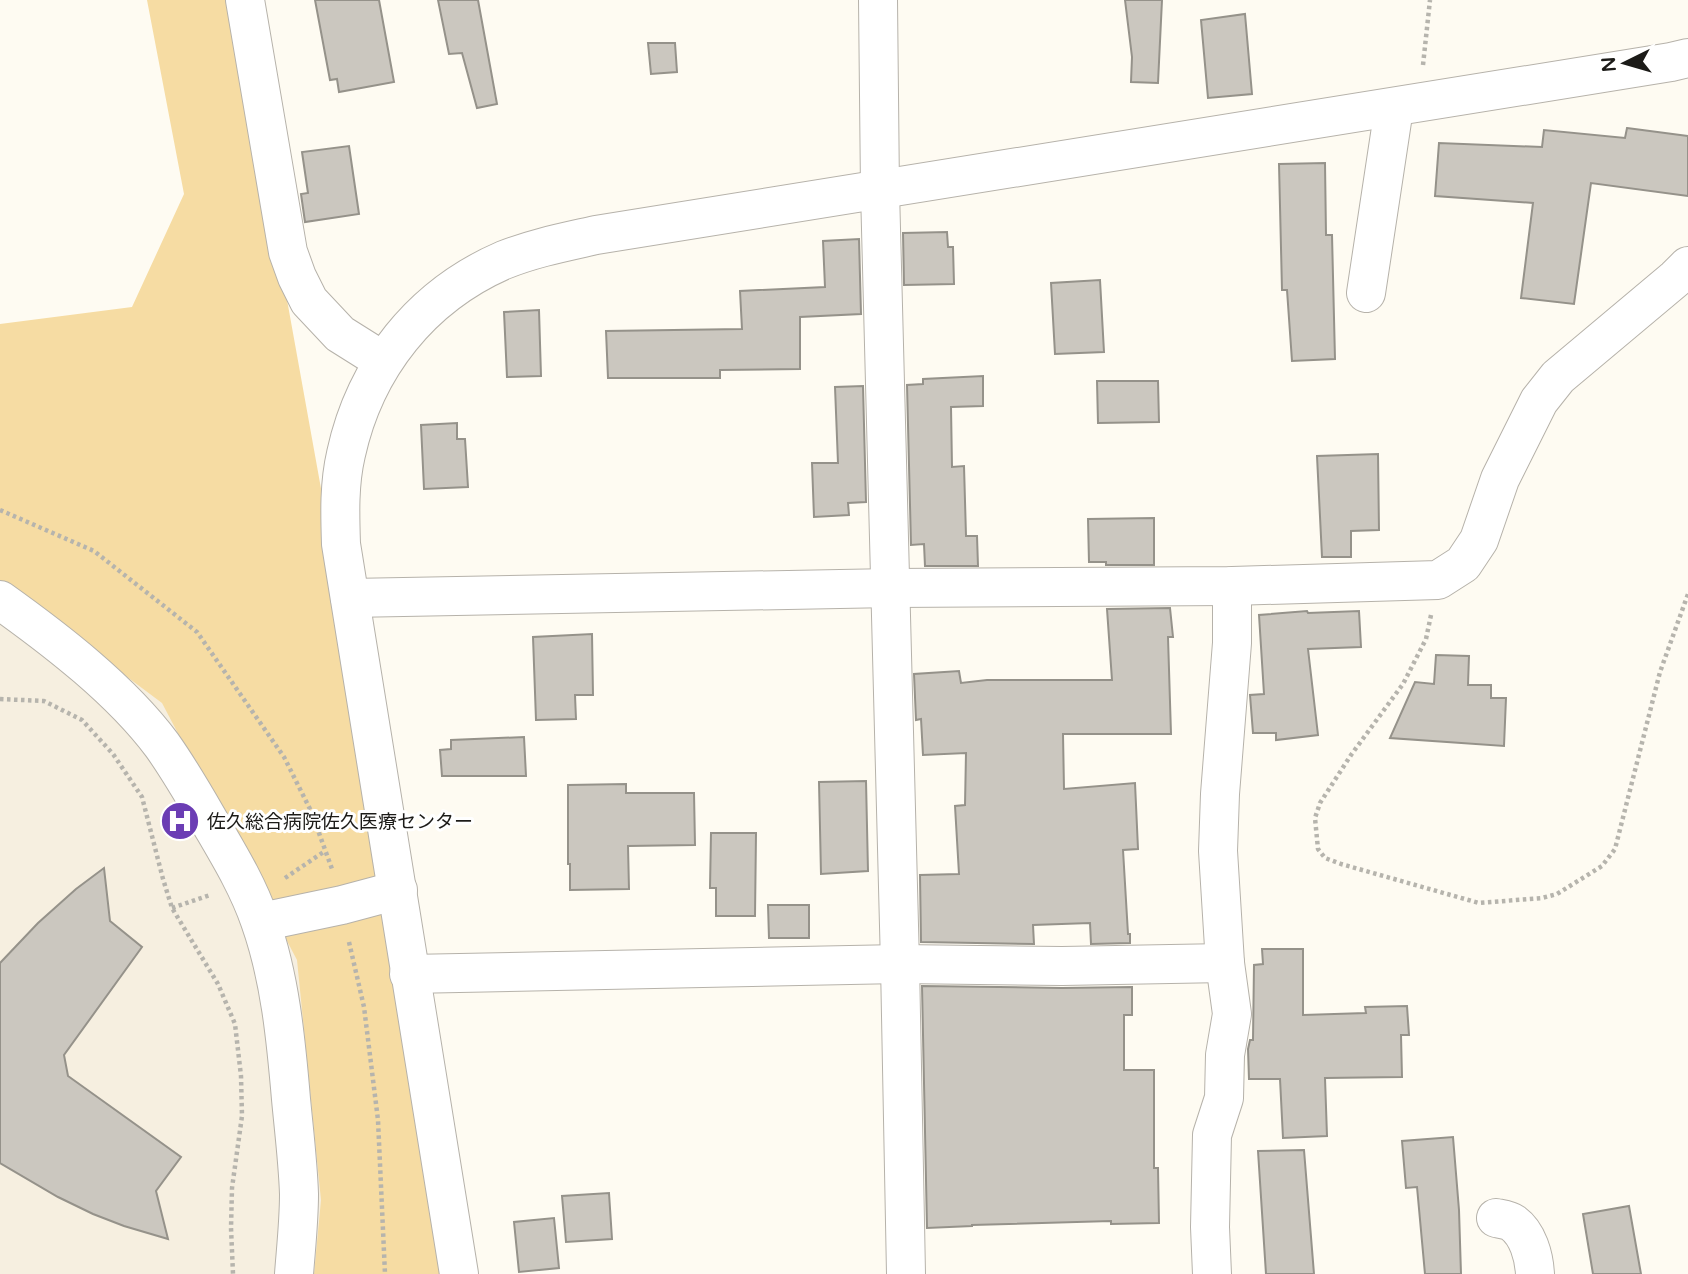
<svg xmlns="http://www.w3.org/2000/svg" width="1688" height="1274" viewBox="0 0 1688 1274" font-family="'Varela Round','Noto Sans JP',sans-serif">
  <rect width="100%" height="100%" fill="#fefbf2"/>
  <polygon fill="#f6efe0" points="276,319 438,1274 0,1274 0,367"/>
  <polygon fill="#f6dca3" points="147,0 233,0 322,494 445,1274 314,1274 321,1200 297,960 162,703 0,582 0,324 132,307 184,194"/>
  <g fill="#cbc7bf" stroke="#95928a" stroke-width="2">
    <polygon points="315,0 379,0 394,82 339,92 337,79 330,80"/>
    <polygon points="438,0 478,0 497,104 477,108 462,53 449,54"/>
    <polygon points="1125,0 1162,0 1158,83 1131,82 1132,57"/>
    <polygon points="1245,14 1252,94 1208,98 1201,20"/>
    <polygon points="648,43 675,43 677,72 651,74"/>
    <polygon points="1627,128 1688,136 1688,196 1591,183 1574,304 1521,298 1533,203 1435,196 1439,143 1542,147 1544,130 1625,138"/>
    <polygon points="349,146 359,214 305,222 301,194 308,193 302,152"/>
    <polygon points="1325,163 1326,235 1332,235 1335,359 1292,361 1287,290 1282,290 1279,164"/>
    <polygon points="947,232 948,247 953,247 954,284 904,285 903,233"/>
    <polygon points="859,239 861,314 800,317 800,369 720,370 720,378 608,378 606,331 742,329 740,291 825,287 823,241"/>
    <polygon points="1100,280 1104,352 1055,354 1051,283"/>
    <polygon points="539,310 541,376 507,377 504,312"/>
    <polygon points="983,376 983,406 951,407 952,467 964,466 966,536 977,536 978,566 925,566 924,544 911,545 907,385 923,384 923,379"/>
    <polygon points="1097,381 1158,381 1159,422 1098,423"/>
    <polygon points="863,386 866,502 848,503 849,515 814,517 812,463 838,463 835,387"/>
    <polygon points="457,423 457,439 465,439 468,487 424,489 421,425"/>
    <polygon points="1378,454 1379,530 1351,531 1351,557 1322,557 1317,456"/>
    <polygon points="1154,518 1154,565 1106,565 1106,562 1089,562 1088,519"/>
    <polygon points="1170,608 1173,637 1168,637 1171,734 1063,734 1064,789 1135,783 1138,849 1123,850 1128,934 1130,934 1130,943 1091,944 1090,923 1033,925 1034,944 921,942 920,875 959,874 955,806 965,805 966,753 923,755 921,719 916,720 914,674 959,671 961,683 987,680 1112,680 1107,609"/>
    <polygon points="1307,611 1308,613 1359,611 1361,647 1308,649 1318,735 1276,740 1276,733 1253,733 1250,695 1264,694 1259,615"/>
    <polygon points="592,634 593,695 575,695 576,719 536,720 533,637"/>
    <polygon points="1436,655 1469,656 1468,685 1491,685 1491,698 1506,698 1504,746 1390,738 1415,682 1434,684"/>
    <polygon points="524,737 526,776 442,776 440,750 451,749 451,740"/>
    <polygon points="866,781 868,871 821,874 819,782"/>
    <polygon points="626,784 626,793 694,793 695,845 628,846 629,889 570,890 570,864 568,864 568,785"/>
    <polygon points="711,833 756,833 755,916 716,916 716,888 710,888"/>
    <polygon points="104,868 110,921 142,947 64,1055 68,1076 181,1157 156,1191 168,1239 124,1226 93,1214 58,1197 0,1163 0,963 38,923 76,889"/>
    <polygon points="768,905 809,905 809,938 769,938"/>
    <polygon points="1262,949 1303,949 1303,1015 1366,1013 1365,1007 1407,1006 1409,1035 1401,1035 1402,1077 1325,1078 1327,1136 1283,1138 1280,1079 1249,1079 1248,1049 1250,1040 1253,1040 1254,965 1263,964"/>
    <polygon points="922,986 1062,988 1132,987 1132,1015 1124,1015 1124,1070 1154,1070 1154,1168 1158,1168 1159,1223 1111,1224 1111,1221 972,1225 972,1226 927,1228"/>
    <polygon points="1453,1137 1459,1210 1461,1274 1425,1274 1417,1187 1406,1188 1402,1141"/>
    <polygon points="1304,1150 1314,1274 1266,1274 1258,1151"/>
    <polygon points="609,1193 612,1239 566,1242 562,1196"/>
    <polygon points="1629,1206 1641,1274 1593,1274 1583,1214"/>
    <polygon points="554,1218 559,1268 519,1272 514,1222"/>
  </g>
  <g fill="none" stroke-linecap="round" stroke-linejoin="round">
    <g stroke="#b6b2aa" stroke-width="40">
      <g id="minor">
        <polyline points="245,0 288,252 297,277 309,301 340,334 383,361"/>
        <polyline points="878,0 880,190 900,964 906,1274"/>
        <polyline points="1366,293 1394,108"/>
        <polyline points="350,598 892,588 1232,586 1438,580 1463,564 1479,540 1500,479 1539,401 1558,377 1676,278 1688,266"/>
        <path d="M0 600C56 640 121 690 162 745 182 773 198 802 215 831 232 860 249 889 260 921 280 977 286 1040 291 1099 294 1131 298 1163 299 1194 299 1221 296 1248 294 1274"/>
        <polyline points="261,922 342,905 398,890"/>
        <polyline points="409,974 900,964 1062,966 1225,963"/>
        <path d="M1496 1218C1501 1219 1509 1220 1513 1223 1528 1234 1534 1256 1535 1274"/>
        <path d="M459 1274C419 1031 381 787 341 544 340 514 339 484 346 454 365 367 421 296 504 260 534 248 565 242 596 235L1671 62 1688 58"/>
        <polyline points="1212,1274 1210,1227 1212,1135 1224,1098 1225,1055 1232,1014 1225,963 1218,851 1220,794 1232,643 1232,586"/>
      </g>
    </g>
    <g stroke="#b6b4ad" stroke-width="4.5" stroke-dasharray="3.5 3.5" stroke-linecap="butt">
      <polyline points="1423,65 1430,0"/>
      <polyline points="0,510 94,551 197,632 284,757 311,811 332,869"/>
      <polyline points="1431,615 1426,639 1403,684 1351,755 1320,803 1315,818 1318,849 1325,858 1341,864 1479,903 1542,898 1557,894 1602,866 1615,849 1660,672 1688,594"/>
      <polyline points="0,699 44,701 82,720 113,754 142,797 163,879 172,908 218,984 235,1024 241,1076 242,1116 232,1188 231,1228 233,1274"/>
      <polyline points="285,878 325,851"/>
      <polyline points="172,908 210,895"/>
      <polyline points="349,942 364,1007 378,1120 385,1274"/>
    </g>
    <use href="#minor" stroke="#fff" stroke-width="38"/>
  </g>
  <defs>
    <g id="hospital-disc" transform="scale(2.0125)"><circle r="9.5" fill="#6b3db4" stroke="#fff"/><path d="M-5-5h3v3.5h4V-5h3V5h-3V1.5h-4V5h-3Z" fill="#fff"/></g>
  </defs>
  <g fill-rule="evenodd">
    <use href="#hospital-disc" x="180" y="821"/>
  </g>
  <g text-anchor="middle" stroke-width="6" stroke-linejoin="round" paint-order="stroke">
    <g font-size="19" fill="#1c1b18" stroke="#fff" text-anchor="start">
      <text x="207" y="828">佐久総合病院佐久医療センター</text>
    </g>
  </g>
  <g transform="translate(1625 63) rotate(265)" stroke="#ffffff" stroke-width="5" paint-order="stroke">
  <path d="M0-5L12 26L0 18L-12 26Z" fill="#1c1b18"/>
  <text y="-10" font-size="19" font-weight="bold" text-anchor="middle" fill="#1c1b18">N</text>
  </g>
</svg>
